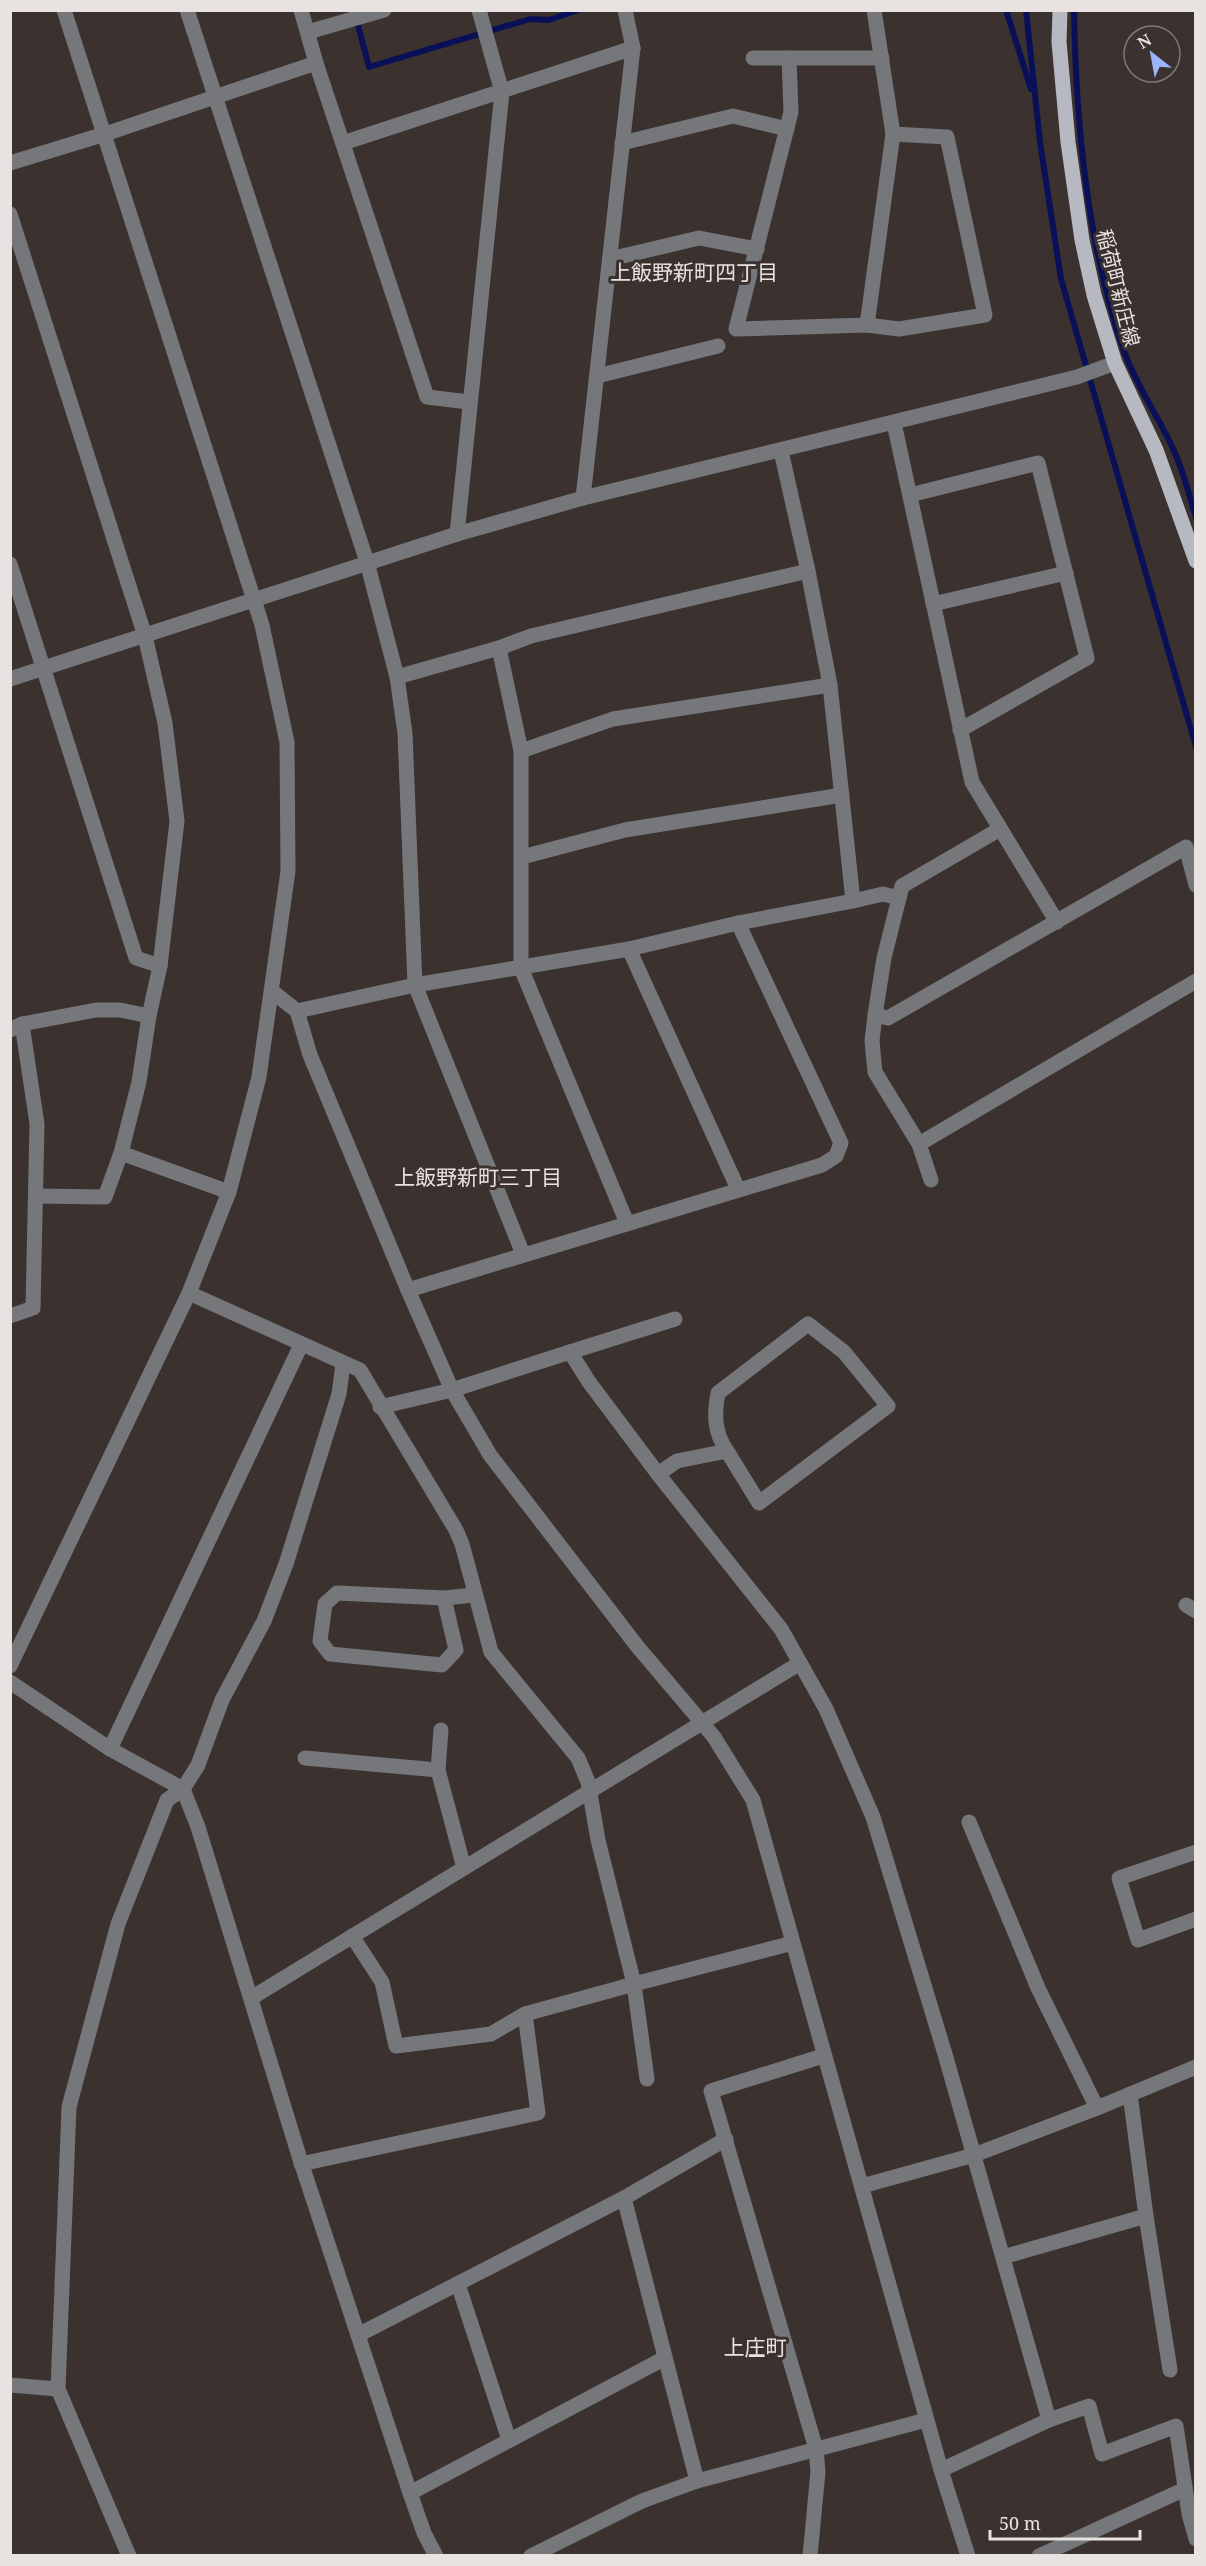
<svg xmlns="http://www.w3.org/2000/svg" width="1206" height="2566" viewBox="0 0 1206 2566" font-family="'Noto Serif','Noto Sans JP',serif">
  <rect width="100%" height="100%" fill="#3b322f"/>
  <g fill="none" stroke-linecap="round" stroke-linejoin="round">
    <g stroke="#0a1057" stroke-width="6">
      <polyline points="354,10 369,67 530,19 549,20 578,10"/>
      <polyline points="1006,10 1031,89"/>
      <polyline points="1026,10 1040,142 1061,279 1196,747"/>
      <path d="M1074 10C1076 124 1087 243 1124 351 1137 387 1160 419 1175 453 1184 474 1190 497 1196 518"/>
    </g>
    <g stroke="#75777b" stroke-width="15">
      <polyline points="187,10 367,562 397,677 405,733 415,985 523,1254"/>
      <polyline points="301,10 316,63 427,397 469,402"/>
      <polyline points="308,32 384,10"/>
      <polyline points="753,58 882,58"/>
      <polyline points="789,58 791,112 736,329 867,325 899,329 985,315 947,137 893,134"/>
      <polyline points="343,143 633,48"/>
      <polyline points="622,143 733,116 787,129"/>
      <polyline points="10,163 105,134 316,63"/>
      <polyline points="10,214 145,636 165,723 177,821 160,966 149,1016 139,1082 121,1153 229,1192"/>
      <polyline points="610,259 699,238 757,249"/>
      <polyline points="867,325 893,134 874,10"/>
      <polyline points="597,376 718,346"/>
      <polyline points="894,423 972,782 1057,922"/>
      <polyline points="910,495 1038,463 1087,658 960,730"/>
      <polyline points="583,498 633,48 625,10"/>
      <polyline points="457,534 502,92 479,10"/>
      <polyline points="10,564 136,958 160,966"/>
      <polyline points="933,604 1066,573"/>
      <polyline points="499,648 521,751 521,968 627,1223"/>
      <polyline points="397,677 499,648 531,636 808,571"/>
      <polyline points="10,679 457,534 583,498 1077,377 1115,363"/>
      <polyline points="521,751 613,719 830,685"/>
      <polyline points="522,857 625,830 842,795"/>
      <polyline points="853,901 883,894 899,898"/>
      <polyline points="629,949 738,1189"/>
      <polyline points="273,992 297,1011 310,1055 408,1290 452,1390 490,1455 637,1646 714,1737 753,1800 941,2470 1049,2420 1089,2406 1102,2454 1176,2426 1189,2514 1196,2539"/>
      <polyline points="297,1011 415,985 629,949 738,923 853,901 830,685 808,571 781,451"/>
      <polyline points="875,1015 888,1018 1186,847 1196,885"/>
      <polyline points="22,1024 96,1010 120,1010 149,1016"/>
      <polyline points="10,1030 22,1024 37,1124 33,1308 10,1316"/>
      <polyline points="919,1144 1196,981"/>
      <polyline points="931,1180 919,1144 875,1072 872,1041 875,1015 884,958 902,886 1000,829"/>
      <polyline points="36,1196 105,1197 121,1153"/>
      <polyline points="408,1290 822,1165 836,1156 841,1143 738,923"/>
      <polyline points="189,1293 360,1370 456,1530 462,1544 491,1652 578,1758 588,1782 598,1840 634,1984 793,1943"/>
      <polyline points="570,1352 675,1319"/>
      <polyline points="380,1407 452,1390 570,1352 589,1382 658,1474 781,1629 826,1709 873,1817 945,2054 1049,2420"/>
      <path d="M658 1474 677 1461 727 1451 759 1503 888 1406 844 1352 808 1324 718 1393C714 1415 714 1432 727 1451"/>
      <polyline points="444,1598 456,1650 442,1665 330,1654 320,1641 325,1604 337,1593 444,1598 474,1595"/>
      <polyline points="1186,1605 1196,1611"/>
      <polyline points="10,1666 189,1293 229,1192 259,1077 288,871 287,742 262,625 64,10"/>
      <polyline points="10,1682 110,1749 183,1789 198,1827 299,2156 410,2493 424,2533 436,2556"/>
      <polyline points="441,1730 438,1770 464,1868"/>
      <polyline points="110,1749 301,1345"/>
      <polyline points="305,1758 438,1770"/>
      <polyline points="969,1822 1038,1988 1097,2108"/>
      <polyline points="1196,1852 1119,1878 1138,1940 1196,1919"/>
      <polyline points="352,1936 382,1982 396,2046 491,2034 525,2014 634,1984 647,2079"/>
      <polyline points="251,1998 800,1663"/>
      <polyline points="301,2164 538,2113 525,2014"/>
      <polyline points="862,2186 974,2155 1097,2108 1196,2067"/>
      <polyline points="624,2198 697,2481"/>
      <polyline points="1146,2216 1170,2370"/>
      <polyline points="1003,2257 1146,2216 1130,2094"/>
      <polyline points="458,2284 509,2440"/>
      <polyline points="358,2335 624,2198 726,2139"/>
      <polyline points="10,2385 58,2389"/>
      <polyline points="941,2470 968,2556"/>
      <polyline points="410,2493 665,2358"/>
      <polyline points="129,2556 58,2389 69,2107 118,1924 167,1800 183,1789 198,1765 222,1700 264,1621 286,1564 339,1394 343,1364"/>
      <polyline points="531,2556 642,2501 697,2481 926,2420"/>
      <polyline points="810,2556 818,2472 816,2449 711,2091 823,2056"/>
      <polyline points="1039,2556 1185,2489"/>
    </g>
    <polyline stroke="#b6b9c1" stroke-width="15" points="1060,10 1059,42 1068,142 1082,240 1094,295 1115,363 1156,450 1196,561"/>
  </g>
  <g text-anchor="middle" stroke-width="6" stroke-linejoin="round" paint-order="stroke">
    <g font-size="20" fill="#e8e2e0" stroke="#3b322f">
      <text transform="translate(1118 288) rotate(76)" y="7">稲荷町新庄線</text>
    </g>
    <g font-size="21" fill="#e8e2e0" stroke="#3b322f">
      <text x="694" y="280">上飯野新町四丁目</text>
      <text x="478" y="1185">上飯野新町三丁目</text>
      <text x="755" y="2355">上庄町</text>
    </g>
  </g>
  <rect width="1206" height="2566" fill="none" stroke="#e8e2e0" stroke-width="24"/>
  <g transform="translate(1152 54) rotate(329)"><circle r="28" fill="#3b322f" stroke="#807876" stroke-width="1.5"/>
  <path d="M0-4.5L10 22L0 15L-10 22Z" fill="#9bb5fd"/>
  <text y="-9" font-size="16" font-weight="bold" text-anchor="middle" fill="#e8e2e0">N</text>
  </g>
  <path d="M990 2530v9h150v-9" fill="none" stroke="#e8e2e0" stroke-width="3"/>
  <text x="999" y="2530" font-size="18" fill="#e8e2e0" stroke="#3b322f" stroke-width="4.5" paint-order="stroke">50 m</text>
</svg>
